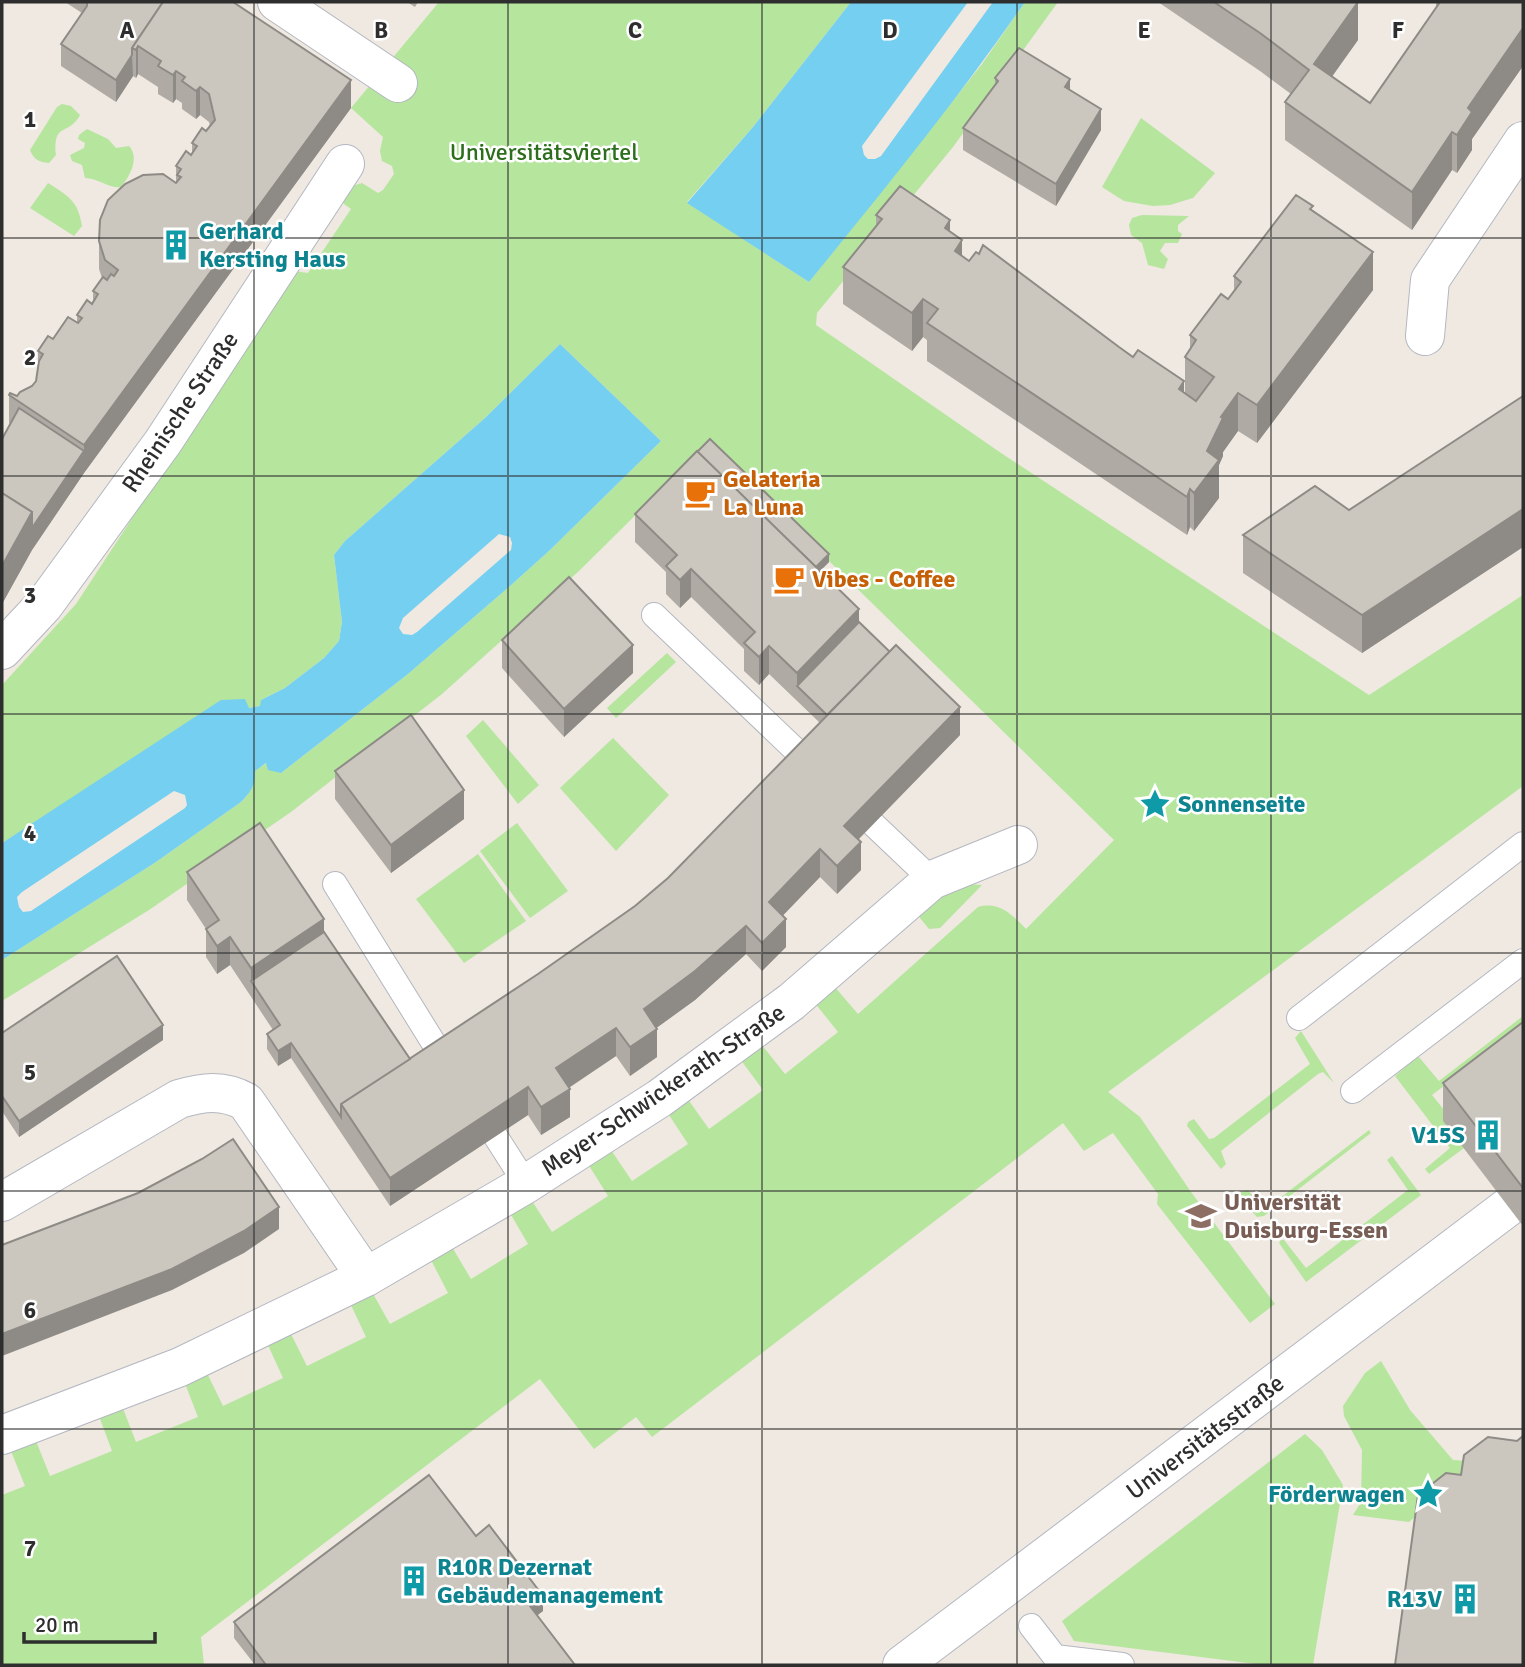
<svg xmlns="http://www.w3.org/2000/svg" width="1525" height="1667" viewBox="0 0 1525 1667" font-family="Signika,sans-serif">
  <rect width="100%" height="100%" fill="#efe9e1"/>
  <g fill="#b6e59e">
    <path d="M439 2H851L753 127 687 202 809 282 982 64 1025 2H1058L953 147 817 313 816 325 1001 453 1369 695 1523 595V786L1108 1092 1140 1117 1191 1192 1275 1304 1250 1323 1157 1204 1158 1194 1113 1133 1084 1151 1063 1123 652 1437 636 1417 594 1449 540 1379 201 1637 204 1665H2V1495L25 1486 11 1451 36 1441 50 1476 112 1451 99 1416 122 1406 136 1442 198 1417 184 1381 206 1371 223 1406 283 1378 267 1343 290 1332 307 1366 366 1337 350 1303 372 1292 390 1324 448 1293 431 1260 452 1247 471 1279 528 1244 510 1213 532 1201 552 1232 608 1196 588 1164 611 1150 632 1181 688 1144 667 1112 687 1098 709 1129 763 1090 740 1059 761 1044 785 1074 838 1032 814 1002 834 986 858 1014 978 907C1000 901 1012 915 1026 929L1114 840 829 561 670 481 579 571 442 694 291 812 149 910 2 1001V960L156 862 241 802C250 793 256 785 254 771L267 763 281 773 408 674 510 586 550 550 661 441 560 344 485 418 345 541 334 555 342 622 339 641 324 658 285 688 261 700V706L248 708 56 809 2 843V685L76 604 294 271 308 273 351 209 344 204 343 199 349 187 362 183 378 193 383 190 394 174 392 166 382 161 380 151 383 137 351 108Z"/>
    <path d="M62 104 71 106 80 115C68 137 53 121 56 155L49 163C39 162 34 160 30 150L57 107Z"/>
    <polygon points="1141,118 1215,173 1193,198 1170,205 1153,206 1124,201 1102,187"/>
    <path d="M87 129 108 139 116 148 129 146C140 158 130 176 121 187 108 189 99 178 85 178L82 165 72 161 70 155 84 148 85 143 78 139 79 135Z"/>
    <path d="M48 183C68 196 78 200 82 226L74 236 30 208Z"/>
    <polygon points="1142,215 1189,216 1178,225 1178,231 1182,234 1178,243 1165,243 1160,251 1168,259 1164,269 1148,265 1142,243 1131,235 1129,225 1132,218"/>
    <polygon points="667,653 676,662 616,718 607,708"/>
    <polygon points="483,720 539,785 518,804 466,736"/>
    <polygon points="613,738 669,795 616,851 560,788"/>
    <polygon points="517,823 568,891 530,918 480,851"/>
    <polygon points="478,854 526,921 464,963 416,899"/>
    <polygon points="963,884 982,885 940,928 929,929 916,913 934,898"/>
    <polygon points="1523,1016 1523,1041 1465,1070 1432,1095 1449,1116 1443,1121 1464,1148 1429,1174 1425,1169 1450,1148 1395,1076 1418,1056 1439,1081"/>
    <polygon points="1301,1031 1334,1083 1323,1072 1318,1074 1221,1151 1226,1164 1221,1169 1187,1126 1188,1122 1194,1119 1209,1139 1214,1138 1310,1064 1295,1038"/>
    <polygon points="1369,1130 1371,1133 1264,1216 1257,1217 1239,1197 1239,1193 1248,1190 1262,1208 1276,1201"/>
    <polygon points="1392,1156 1421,1195 1306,1282 1279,1243 1281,1240 1284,1240 1306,1268 1408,1190 1387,1160"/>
    <polygon points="1381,1361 1410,1410 1453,1460 1482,1462 1409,1522 1353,1515 1361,1502 1362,1450 1344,1416 1343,1406 1365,1373"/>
    <polygon points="1305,1434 1322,1450 1343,1485 1313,1665 1264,1665 1074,1641 1062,1621"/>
  </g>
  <g fill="#75cff0" fill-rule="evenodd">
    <path d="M851 2H968L862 146 864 155 868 159H875L881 156 993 2H1025C958 99 883 191 809 282L687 203 753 127Z"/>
    <path d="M560 344 661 441 550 550 510 586 408 674 281 773 268 770 266 763 255 771C256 785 250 793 241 802L156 862 2 960V843L221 700 245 699 249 708 260 706 261 700 285 688 324 658 339 641 342 622 334 555 345 541 485 418ZM499 534 510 537 512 543 511 550 417 632 412 635 403 634 399 628 403 618ZM174 791 185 795 187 805 185 808 31 911 23 912 19 907 17 897 22 892Z"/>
  </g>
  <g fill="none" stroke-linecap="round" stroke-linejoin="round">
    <g stroke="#b4b7c1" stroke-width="26">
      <g id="lane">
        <polyline points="654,615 809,763"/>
        <polyline points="873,824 932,880"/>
        <polyline points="335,884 446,1063"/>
        <polyline points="1299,1018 1523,844"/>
        <polyline points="1353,1091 1523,961"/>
        <polyline points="496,1137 526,1184"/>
        <polyline points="1031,1626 1055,1657 1122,1665"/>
      </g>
    </g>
    <g stroke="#b4b7c1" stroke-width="40">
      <g id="street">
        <polyline points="277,2 398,83"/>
        <polyline points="1425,336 1430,280 1523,141"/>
        <polyline points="2,650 44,605 163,442 345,164"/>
        <path d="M2 1202 179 1099C203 1092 223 1089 246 1102L366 1277"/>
        <polyline points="2,1435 180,1367 366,1277 526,1184 660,1098 791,1002 932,880 1018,845"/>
        <polyline points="902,1665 1508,1207"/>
      </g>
    </g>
    <use href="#lane" stroke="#fff" stroke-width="24"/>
    <use href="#street" stroke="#fff" stroke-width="38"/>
  </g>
  <g fill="#afaba4">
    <polygon points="65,2 233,2 351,108 84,473 32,550 2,604 2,439 10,424 9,423 9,395 17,396 32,386 36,381 38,363 38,351 77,323 77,315 93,301 93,291 102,278 99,269 99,241 176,183 176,166 191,155 192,153 192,143 206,131 210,126 209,122 200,115 196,119 182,109 182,103 176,99 173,103 158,94 158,87 138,74 136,78 133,76 116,102 61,66 61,44 82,13"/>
    <polygon points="407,2 418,2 415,7"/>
    <polygon points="1158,2 1358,2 1358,40 1332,76 1370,103 1436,8 1436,2 1523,2 1523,66 1472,139 1472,150 1457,173 1452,170 1412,230 1285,140 1285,102 1291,94 1260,71"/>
    <polygon points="995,78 1070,91 1101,130 1056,206 963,150 963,128 995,85"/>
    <polygon points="1313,211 1373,290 1257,443 1238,431 1223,452 1223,456 1219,465 1219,498 1194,531 1190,527 1187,535 927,361 927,340 923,337 912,351 843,304 843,267 876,226 876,215 950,232 962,256 969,261 1119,347 1185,393 1185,357 1190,350 1190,335 1228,299 1234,290 1234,276"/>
    <polygon points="1523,396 1523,547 1362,653 1243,573 1243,535 1349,510"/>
    <polygon points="635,514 829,562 820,571 859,622 960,735 858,840 861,870 837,894 820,877 783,915 786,947 762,971 746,954 695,1000 656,1028 657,1057 630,1076 616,1056 569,1088 570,1117 541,1135 528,1115 390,1206 291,1058 278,1066 267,1049 267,1034 273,1030 230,965 217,974 206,957 206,929 187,900 187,872 324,932 410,1059 538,974 635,906 668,878 820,723 769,674 759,685 744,671 744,649 691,597 680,608 666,594 666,572 635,542"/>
    <polygon points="502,640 633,673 564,737 502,668"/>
    <polygon points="335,771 464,819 391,873 335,799"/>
    <polygon points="1523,1022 1523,1226 1443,1121 1443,1083"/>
    <polygon points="2,1033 163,1040 19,1137 2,1111"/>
    <polygon points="476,1536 543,1611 537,1615 575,1665 255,1665 234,1638 234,1622"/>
  </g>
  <g fill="#8e8b86">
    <polygon points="1358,2 1358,40 1314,102 1314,64"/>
    <polygon points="1523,28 1523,66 1472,139 1472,150 1457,173 1457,135 1468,108"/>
    <polygon points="138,46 138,74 136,78 136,50"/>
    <polygon points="132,55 133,76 116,102 116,80"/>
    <polygon points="176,71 176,99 173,103 173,75"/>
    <polygon points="1070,79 1070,101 1065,87"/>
    <polygon points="351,80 351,108 84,473 32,550 2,604 2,566 32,512 84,451 84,445"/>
    <polygon points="200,87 200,115 196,119 196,91"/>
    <polygon points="1101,109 1101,130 1056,206 1056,184"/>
    <polygon points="1452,132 1452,170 1412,230 1412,192"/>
    <polygon points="950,220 950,258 945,228"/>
    <polygon points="962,240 962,278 955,251"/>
    <polygon points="1373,252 1373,290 1257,443 1257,405"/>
    <polygon points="923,299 923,337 912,351 912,313"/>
    <polygon points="1184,381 1184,419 1179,389"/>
    <polygon points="1238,393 1238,431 1223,452 1223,456 1219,465 1219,498 1194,531 1194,493 1207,451 1221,417"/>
    <polygon points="1190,489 1190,527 1187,535 1187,497"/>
    <polygon points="1523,509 1523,547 1362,653 1362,615"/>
    <polygon points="829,554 829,562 806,585 806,578"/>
    <polygon points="691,569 691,597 680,608 680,580"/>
    <polygon points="859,609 859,637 797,686 797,673"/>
    <polygon points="633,645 633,673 564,737 564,709"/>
    <polygon points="769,646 769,674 759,685 759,657"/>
    <polygon points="960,707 960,735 844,854 844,826"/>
    <polygon points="464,790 464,819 391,873 391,845"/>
    <polygon points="861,842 861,870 837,894 837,866"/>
    <polygon points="820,849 820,877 769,930 769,902"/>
    <polygon points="324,919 324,947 251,981 251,968"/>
    <polygon points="786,919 786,947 762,971 762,943"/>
    <polygon points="746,926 746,954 695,1000 644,1037 644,1009"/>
    <polygon points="230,937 230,965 217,974 217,946"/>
    <polygon points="163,1025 163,1040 19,1137 19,1121"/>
    <polygon points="616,1028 616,1056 556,1096 556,1068"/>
    <polygon points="657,1029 657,1057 630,1076 630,1047"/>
    <polygon points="291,1043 291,1058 278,1066 278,1051"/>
    <polygon points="528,1087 528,1115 390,1206 390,1178"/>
    <polygon points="570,1089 570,1117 541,1135 541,1107"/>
    <polygon points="279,1207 279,1229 244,1253 172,1290 2,1356 2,1334"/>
    <polygon points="543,1596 543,1611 530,1621 530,1606"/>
  </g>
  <g fill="#cbc7bf" stroke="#8e8b86" stroke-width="2">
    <polygon points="87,2 163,2 132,48 132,55 116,80 61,44 87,6"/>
    <polygon points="163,2 233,2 351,80 84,445 9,395 10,393 17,396 20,392 32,386 36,381 39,361 43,354 38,351 48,336 53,339 68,317 78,323 82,318 77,315 87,300 92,304 98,294 93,291 103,277 107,280 111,274 114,276 118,270 105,260 99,241 100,220 108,200 125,184 143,175 163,174 176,183 181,177 177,175 181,169 176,166 186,151 191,155 197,146 192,143 202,128 206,131 215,120 209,94 200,87 196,91 182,81 185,77 176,71 173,75 158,66 161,61 138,46 136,50 132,48"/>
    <polygon points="1214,2 1358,2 1314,64 1370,103 1440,2 1439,2 1523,2 1523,28 1468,108 1472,112 1457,135 1452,132 1412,192 1285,102 1309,70 1260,33"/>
    <polygon points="1019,48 1070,79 1065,87 1101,109 1056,184 963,128 998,81 995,78"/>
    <polygon points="900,186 950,220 945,228 962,240 955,251 969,261 976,252 979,254 983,245 1119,347 1133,357 1138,350 1184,381 1179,389 1196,401 1214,377 1185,357 1196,340 1190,335 1221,294 1228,299 1241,282 1234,276 1296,195 1313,206 1310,209 1373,252 1257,405 1238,393 1221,417 1223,418 1207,451 1219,460 1194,493 1190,489 1187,497 927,323 938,309 923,299 912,313 843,267 882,219 876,215"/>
    <polygon points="1523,396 1523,509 1362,615 1243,535 1315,486 1349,510"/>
    <polygon points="19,408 84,451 32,528 32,512 2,493 2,439"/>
    <polygon points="710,439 829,554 816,567 697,452"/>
    <polygon points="697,451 859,609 797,673 769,646 759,657 744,643 755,632 691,569 680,580 666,566 677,555 635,514"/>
    <polygon points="2,493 32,512 2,566"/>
    <polygon points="569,577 633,645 564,709 502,640"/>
    <polygon points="859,622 890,652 827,715 797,686"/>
    <polygon points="896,645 960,707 844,826 861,842 837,866 820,849 769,902 786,919 762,943 746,926 695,971 644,1009 657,1029 630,1047 616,1028 556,1068 570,1089 541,1107 528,1087 390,1178 341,1104 538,974 635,906 668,878"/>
    <polygon points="411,715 464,790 391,845 335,771"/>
    <polygon points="260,823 324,919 251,968 230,937 217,946 206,929 219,920 187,872"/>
    <polygon points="324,932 410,1059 341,1104 341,1117 291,1043 278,1051 267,1034 280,1025 251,981"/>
    <polygon points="117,956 163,1025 19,1121 2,1096 2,1033"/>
    <polygon points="1523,1022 1523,1188 1443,1083"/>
    <polygon points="233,1139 279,1207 244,1231 172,1269 2,1334 2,1245 138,1193 202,1159"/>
    <polygon points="1523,1436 1523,1665 1395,1665 1418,1495 1446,1473 1461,1475 1464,1455 1488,1437 1517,1441"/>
    <polygon points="429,1475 476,1536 489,1525 543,1596 530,1606 575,1665 266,1665 234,1622"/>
  </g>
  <path fill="none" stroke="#2e2e2e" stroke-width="2" stroke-opacity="0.55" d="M254 2V1665M508 2V1665M762 2V1665M1017 2V1665M1271 2V1665M2 238H1523M2 476H1523M2 714H1523M2 953H1523M2 1191H1523M2 1429H1523"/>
  <defs>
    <g id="building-bare" transform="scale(2.415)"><path d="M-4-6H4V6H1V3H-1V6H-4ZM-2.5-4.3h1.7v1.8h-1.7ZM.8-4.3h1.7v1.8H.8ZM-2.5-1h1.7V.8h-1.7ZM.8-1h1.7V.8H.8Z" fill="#0f9aa8" stroke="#fff" stroke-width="2.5" paint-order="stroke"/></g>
    <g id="cafe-bare" transform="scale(2.415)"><path d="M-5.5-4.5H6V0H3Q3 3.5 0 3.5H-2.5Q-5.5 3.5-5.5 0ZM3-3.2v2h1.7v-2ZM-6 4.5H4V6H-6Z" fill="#e8710a" stroke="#fff" stroke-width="2.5" paint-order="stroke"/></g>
    <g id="sight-bare" transform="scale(2.415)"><path d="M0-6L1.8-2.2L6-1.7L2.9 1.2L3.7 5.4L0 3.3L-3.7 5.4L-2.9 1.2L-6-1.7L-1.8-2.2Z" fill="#0f9aa8" stroke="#fff" stroke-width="2.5" paint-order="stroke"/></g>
    <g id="university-bare" transform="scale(2.415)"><path d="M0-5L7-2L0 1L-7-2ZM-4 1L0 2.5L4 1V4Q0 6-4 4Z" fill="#8d6e63" stroke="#fff" stroke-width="2.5" paint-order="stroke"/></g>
  </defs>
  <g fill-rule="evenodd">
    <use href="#building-bare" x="176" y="245"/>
    <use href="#cafe-bare" x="700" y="493"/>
    <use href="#cafe-bare" x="789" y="579"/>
    <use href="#sight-bare" x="1155" y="804"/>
    <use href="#building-bare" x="1488" y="1135"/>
    <use href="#university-bare" x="1201" y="1216"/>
    <use href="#sight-bare" x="1428" y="1494"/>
    <use href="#building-bare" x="414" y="1581"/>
    <use href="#building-bare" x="1465" y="1599"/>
  </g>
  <g text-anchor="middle" stroke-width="5" stroke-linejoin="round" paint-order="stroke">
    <g font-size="24" fill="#2c6e1b" stroke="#fff">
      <text x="544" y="160">Universitätsviertel</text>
    </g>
    <g font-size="24" font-weight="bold" fill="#0d838f" stroke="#fff" text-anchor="start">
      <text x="199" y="239">Gerhard<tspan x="199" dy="28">Kersting Haus</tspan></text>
      <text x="1178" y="812">Sonnenseite</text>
      <text x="1465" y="1143" text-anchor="end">V15S</text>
      <text x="1405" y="1502" text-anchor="end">Förderwagen</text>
      <text x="437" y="1575">R10R Dezernat<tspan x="437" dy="28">Gebäudemanagement</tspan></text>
      <text x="1442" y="1607" text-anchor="end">R13V</text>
    </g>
    <g font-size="24" fill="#2e2e2e" stroke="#fff">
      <text transform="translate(180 412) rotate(-56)" y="8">Rheinische Straße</text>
      <text transform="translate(663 1090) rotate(-34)" y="8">Meyer-Schwickerath-Straße</text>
      <text transform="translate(1205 1437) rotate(-37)" y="8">Universitätsstraße</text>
    </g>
    <g font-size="24" font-weight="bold" fill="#c56008" stroke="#fff" text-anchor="start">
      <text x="723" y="487">Gelateria<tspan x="723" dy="28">La Luna</tspan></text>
      <text x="812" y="587">Vibes - Coffee</text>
    </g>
    <g font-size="24" font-weight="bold" fill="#785e54" stroke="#fff" text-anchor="start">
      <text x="1224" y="1210">Universität<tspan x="1224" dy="28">Duisburg-Essen</tspan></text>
    </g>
  </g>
  <g font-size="23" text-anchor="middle" font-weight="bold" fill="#2e2e2e" stroke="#fff" stroke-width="5" stroke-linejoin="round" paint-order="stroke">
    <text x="127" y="38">A</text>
    <text x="381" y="38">B</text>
    <text x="635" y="38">C</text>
    <text x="890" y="38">D</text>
    <text x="1144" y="38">E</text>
    <text x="1398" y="38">F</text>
    <text x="30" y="127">1</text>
    <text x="30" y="365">2</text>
    <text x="30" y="603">3</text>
    <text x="30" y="841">4</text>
    <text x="30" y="1080">5</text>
    <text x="30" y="1318">6</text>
    <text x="30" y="1556">7</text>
  </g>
  <rect width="1525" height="1667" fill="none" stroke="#2e2e2e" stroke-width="7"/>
  <path d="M24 1632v10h131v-10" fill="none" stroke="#2e2e2e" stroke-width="3.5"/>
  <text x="35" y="1632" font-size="21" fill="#2e2e2e" stroke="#ffffff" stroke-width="5" paint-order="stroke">20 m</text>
</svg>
